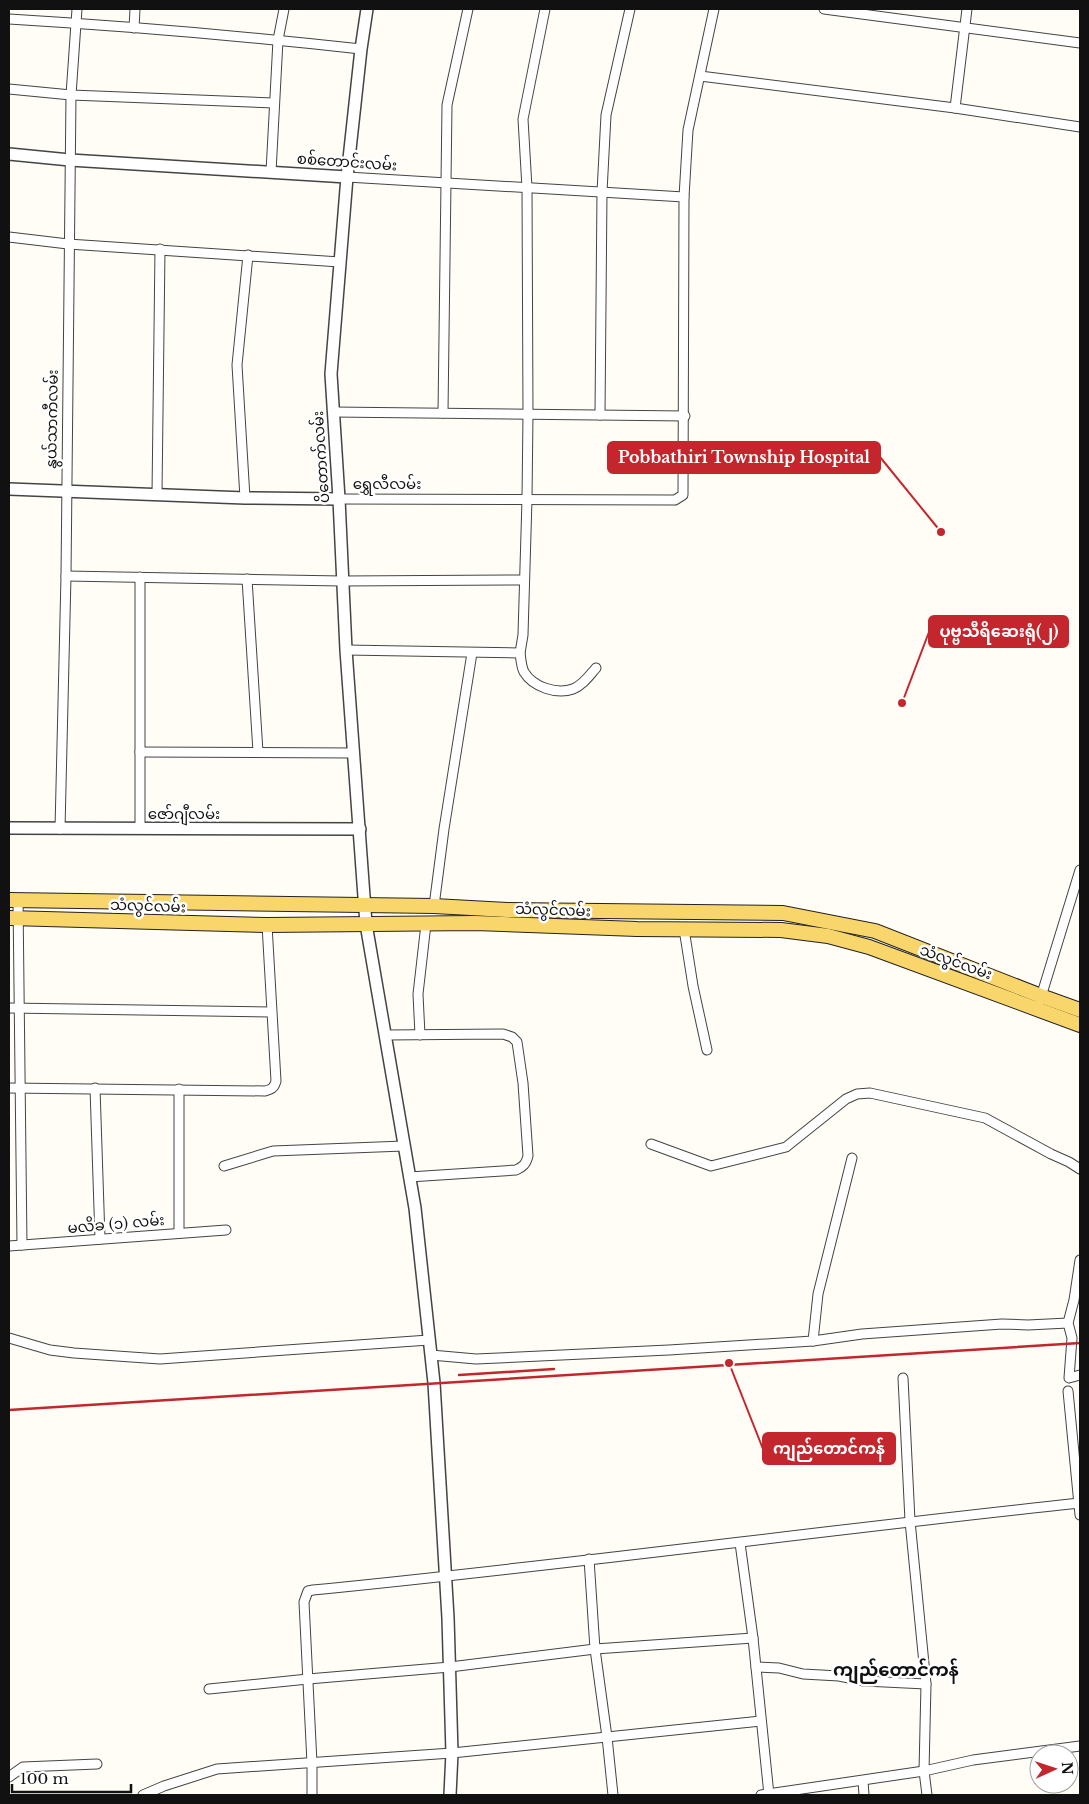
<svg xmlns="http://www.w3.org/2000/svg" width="1089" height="1804" viewBox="0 0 1089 1804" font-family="'Libre Baskerville','Noto Sans Myanmar',serif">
  <rect width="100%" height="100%" fill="#fffdf5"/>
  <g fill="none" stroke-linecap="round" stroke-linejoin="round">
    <g stroke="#444" stroke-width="11">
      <g id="minor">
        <polyline points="824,9 1080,43"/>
        <path d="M9 19C126 26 244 36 361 49"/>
        <polyline points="134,28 135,9"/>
        <polyline points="700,76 955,108 1080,127"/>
        <polyline points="9,89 71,95 274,103"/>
        <polyline points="955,108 967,9"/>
        <polyline points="271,172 278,40 284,9"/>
        <polyline points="347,177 684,197"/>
        <polyline points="9,237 68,244 340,262"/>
        <polyline points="333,412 685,416"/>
        <polyline points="443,413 447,105 468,9"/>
        <polyline points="600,415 602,192 606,115 630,9"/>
        <polyline points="157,494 160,249"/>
        <polyline points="245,498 237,365 248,255"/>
        <polyline points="339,499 675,500 683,495 684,197 688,130 714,9"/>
        <polyline points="66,576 342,581 524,580"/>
        <polyline points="247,579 258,752"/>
        <polyline points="346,650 520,653 523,635 527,499 528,414 527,188 523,119 545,9"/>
        <path d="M520 653C521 659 521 666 524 672 533 687 557 695 573 689 583 685 589 676 596 668"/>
        <polyline points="140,752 354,753"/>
        <polyline points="140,828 140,577"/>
        <polyline points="60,829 66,576 71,95 77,9"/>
        <polyline points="18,900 22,1245"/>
        <polyline points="434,906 444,829 472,653"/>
        <polyline points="684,929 693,986 707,1050"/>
        <polyline points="1040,1000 1080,870"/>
        <polyline points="9,1008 271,1012"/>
        <path d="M386 1035 503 1034 512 1037 517 1042 523 1083 528 1156C526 1164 523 1167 516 1170L409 1177"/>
        <polyline points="420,1035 418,994 426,924"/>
        <path d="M9 1088 265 1091C272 1089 274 1088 276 1081L267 925"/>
        <polyline points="95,1088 100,1239"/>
        <polyline points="179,1089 179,1232"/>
        <polyline points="651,1144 711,1166 786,1147 846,1099 857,1094 870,1093 985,1118 1051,1154 1069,1162 1080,1169"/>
        <polyline points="224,1166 273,1151 404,1146"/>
        <polyline points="9,1246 226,1230"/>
        <polyline points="1080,1260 1074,1300 1068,1323 1072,1338 1069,1378 1080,1375"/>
        <polyline points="9,1338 50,1350 74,1353 160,1359 429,1340"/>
        <polyline points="813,1341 818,1294 852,1158"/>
        <polyline points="431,1355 476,1359 669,1350 813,1341 862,1334 1002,1324 1028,1325 1068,1323"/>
        <polyline points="903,1378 910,1521 926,1684 924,1771 927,1795"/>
        <polyline points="1068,1391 1080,1515"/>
        <polyline points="740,1543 753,1638 769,1795"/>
        <polyline points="589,1559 595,1649 607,1737 613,1795"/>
        <polyline points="756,1667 779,1668 803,1674 839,1676 864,1681 926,1684"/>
        <polyline points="209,1689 308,1679 450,1667 595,1649 753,1638"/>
        <polyline points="9,1777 23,1767 97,1764"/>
        <polyline points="863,1781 864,1795"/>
        <polyline points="143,1795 164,1786 217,1769 452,1753 761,1721"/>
        <path d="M312 1795V1763L304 1602 308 1591 313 1590C569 1565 824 1530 1080 1503"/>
        <polyline points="761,1795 924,1771 973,1760 1080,1746"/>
      </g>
    </g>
    <g stroke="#444" stroke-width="14">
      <g id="tertiary">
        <polyline points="367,9 361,49 347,177 331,374 339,499 346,650 366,924 415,1208 434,1383 448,1618 452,1753 450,1795"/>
        <polyline points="9,154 70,160 347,177"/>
        <polyline points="9,489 245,498 339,499"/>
        <polyline points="9,828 360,829"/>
      </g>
    </g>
    <g stroke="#222" stroke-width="16">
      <g id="primary">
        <polyline points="9,900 434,906 507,910 783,913 875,931 1041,996 1080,1010"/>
        <polyline points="9,918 267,925 475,923 637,929 781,930 828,936 869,947 1080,1025"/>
      </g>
    </g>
    <use href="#minor" stroke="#fff" stroke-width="9"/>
    <use href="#tertiary" stroke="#fff" stroke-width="11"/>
    <use href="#primary" stroke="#f9d66b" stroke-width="14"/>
    <g stroke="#c4262e" stroke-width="2.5">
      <polyline points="459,1375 554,1369"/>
      <polyline points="9,1410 1080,1343"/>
    </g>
  </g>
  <g text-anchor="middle" stroke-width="5" stroke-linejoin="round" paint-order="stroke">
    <g font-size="15" fill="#111" stroke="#fff">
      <text transform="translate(347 162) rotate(4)" y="5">စစ်တောင်းလမ်း</text>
      <text transform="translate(52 419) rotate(-89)" y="5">နွယ်သာကီလမ်း</text>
      <text transform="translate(321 457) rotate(-94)" y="5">ပိတောက်လမ်း</text>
      <text x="387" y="489">ရွှေလီလမ်း</text>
      <text x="184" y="819">ဇော်ဂျီလမ်း</text>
      <text transform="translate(148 906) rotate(2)" y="5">သံလွင်လမ်း</text>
      <text transform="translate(553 910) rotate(2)" y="5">သံလွင်လမ်း</text>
      <text transform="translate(956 962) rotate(20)" y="5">သံလွင်လမ်း</text>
      <text transform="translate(116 1224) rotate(-5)" y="5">မလိခ (၁) လမ်း</text>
    </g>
    <g font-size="18" font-weight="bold" fill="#111" stroke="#fff">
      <text x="896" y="1676">ကျည်တောင်ကန်</text>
    </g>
  </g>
  <path fill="none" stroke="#c4262e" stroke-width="2" d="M941 532L880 457M902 703L929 632M729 1363L763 1449"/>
  <g fill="#c4262e" stroke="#fff" stroke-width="2">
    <circle cx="941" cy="532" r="5"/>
    <circle cx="902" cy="703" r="5"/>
    <circle cx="729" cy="1363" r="5"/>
  </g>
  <g fill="#c4262e" stroke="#c4262e" stroke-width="2">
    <rect x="608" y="442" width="272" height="31" rx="5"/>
    <rect x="929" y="616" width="139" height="31" rx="5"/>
    <rect x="763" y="1433" width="132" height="31" rx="5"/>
  </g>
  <g font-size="16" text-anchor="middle" font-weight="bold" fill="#fff">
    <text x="744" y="463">Pobbathiri Township Hospital</text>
    <text x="999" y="637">ပုဗ္ဗသီရိဆေးရုံ(၂)</text>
    <text x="829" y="1454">ကျည်တောင်ကန်</text>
  </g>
  <rect width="1089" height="1804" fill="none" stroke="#111111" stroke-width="20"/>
  <g transform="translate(1054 1769) rotate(87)"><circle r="24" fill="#ffffff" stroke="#a0a0a0"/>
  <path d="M0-4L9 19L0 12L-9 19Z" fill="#c4262e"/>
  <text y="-8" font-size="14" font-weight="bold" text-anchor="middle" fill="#111111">N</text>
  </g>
  <path d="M12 1784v8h119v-8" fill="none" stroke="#111111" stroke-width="2.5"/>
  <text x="20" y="1784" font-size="15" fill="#111111" stroke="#ffffff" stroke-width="4" paint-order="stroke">100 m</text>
</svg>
